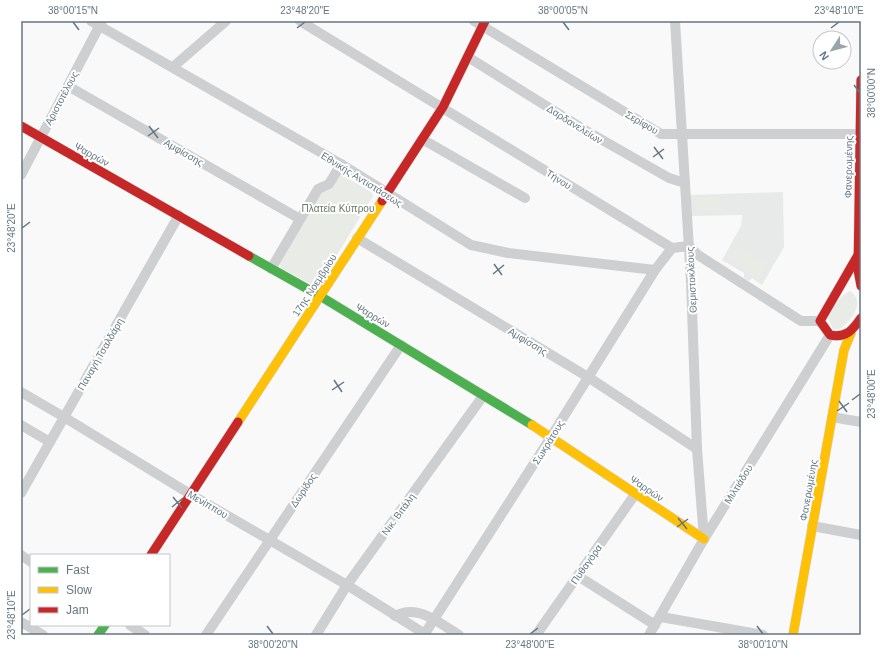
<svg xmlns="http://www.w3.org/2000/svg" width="882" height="656" viewBox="0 0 882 656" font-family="Arial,sans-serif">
  <rect width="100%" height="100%" fill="#f9f9f9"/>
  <polygon fill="#e8e9e9" points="783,192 784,247 762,285 752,278 749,281 744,278 744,273 722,260 741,226 742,215 691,216 689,195"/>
  <g fill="#e8ebe6">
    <polygon points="338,172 372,193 373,196 319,284 314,286 281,268 280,264 322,190"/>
    <polygon points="720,197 721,211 696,212 695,198"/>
    <polygon points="737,245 768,264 759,279 728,259"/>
    <path d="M850 291C866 302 852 319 840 329H833L828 318C833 309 839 295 850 291Z"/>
  </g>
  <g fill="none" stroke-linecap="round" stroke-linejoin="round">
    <g stroke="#d5d6d7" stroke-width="10">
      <g id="fast">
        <polyline points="249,256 320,296 532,425"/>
        <polyline points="98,635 105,625"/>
      </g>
    </g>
    <g stroke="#d5d6d7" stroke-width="10">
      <g id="slow">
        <polyline points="238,422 382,201"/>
        <polyline points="532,425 704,539"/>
        <polyline points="793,635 844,350 851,333"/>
      </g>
    </g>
    <g stroke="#d5d6d7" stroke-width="10">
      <g id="jam">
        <polyline points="861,80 858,270 861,286"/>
        <polyline points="21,126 249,256"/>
        <polyline points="382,201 443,107 485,21"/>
        <path d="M858 255 820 321 830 335C846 338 852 331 861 318"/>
        <polyline points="151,555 238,422"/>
      </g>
    </g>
    <g stroke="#cecfd0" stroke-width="10">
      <polyline points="91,21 341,164 471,245 508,253 655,270"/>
      <polyline points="300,21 672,248 689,246 698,255 801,321 820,321"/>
      <polyline points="474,21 661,134 860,134"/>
      <polyline points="675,21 691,281 697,449 704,539"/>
      <polyline points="468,57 583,129 669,178 685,183"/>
      <polyline points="173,67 226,21"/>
      <polyline points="68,86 300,219"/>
      <polyline points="422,139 525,198"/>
      <polyline points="21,175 102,21"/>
      <polyline points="357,238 588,377 697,449"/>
      <polyline points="271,269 318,189 329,184 341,164"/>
      <polyline points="21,392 64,417 190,494 347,585 425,634"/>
      <polyline points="832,417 861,422"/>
      <polyline points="21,425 50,442"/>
      <polyline points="21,493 179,215"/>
      <polyline points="812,526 861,535"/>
      <polyline points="21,555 31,562"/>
      <polyline points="578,576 655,625"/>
      <path d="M395 616C418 603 440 624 459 635"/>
      <polyline points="661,617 763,635"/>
      <polyline points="21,622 43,635"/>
      <polyline points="130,625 145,635"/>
      <polyline points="206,635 401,345"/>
      <polyline points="316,635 347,585 483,396"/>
      <polyline points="424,635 551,437 655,270 672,248"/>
      <polyline points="536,635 636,493"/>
      <polyline points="649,635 704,539 830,335"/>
    </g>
    <use href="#fast" stroke="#4caf50" stroke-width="9"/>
    <use href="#slow" stroke="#ffc107" stroke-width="9"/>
    <use href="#jam" stroke="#c62828" stroke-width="9"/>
  </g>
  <path fill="none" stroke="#657683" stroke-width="1.5" d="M73 22 79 30M563 22 569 30M297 28 305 22M831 28 839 22M854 85 860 93M149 126 158 138M148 136 159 128M654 147 663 159M653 157 664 149M22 228 30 222M494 264 502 275M493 274 504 265M334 380 342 392M332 390 344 382M852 400 860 394M839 401 847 412M837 411 849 403M173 497 182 508M172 507 183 498M678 518 687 529M677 527 688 519M22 615 30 609M267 626 273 634M757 626 763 634M530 634 538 628"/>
  <g text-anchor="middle" stroke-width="4" stroke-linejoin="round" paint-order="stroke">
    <g font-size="10" fill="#657683" stroke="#fff">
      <text transform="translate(61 98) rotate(-62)" y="4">Αριστοτέλους</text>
      <text transform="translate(642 122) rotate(30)" y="4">Σερίφου</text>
      <text transform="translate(575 124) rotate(32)" y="4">Δαρδανελείων</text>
      <text transform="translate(184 152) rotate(30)" y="4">Αμφίσσης</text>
      <text transform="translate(92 154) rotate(29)" y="4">Ψαρρών</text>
      <text transform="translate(848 167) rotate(-89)" y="4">Φανερωμένης</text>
      <text transform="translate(362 179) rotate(32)" y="4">Εθνικής Αντιστάσεως</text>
      <text transform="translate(559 179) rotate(32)" y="4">Τήνου</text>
      <text transform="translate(691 280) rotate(-93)" y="4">Θεμιστοκλέους</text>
      <text transform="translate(314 285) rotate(-57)" y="4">17ης Νοεμβρίου</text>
      <text transform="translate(373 315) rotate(31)" y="4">Ψαρρών</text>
      <text transform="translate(528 341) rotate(31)" y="4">Αμφίσσης</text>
      <text transform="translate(100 354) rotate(-60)" y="4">Παναγή Τσαλδάρη</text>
      <text transform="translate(548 442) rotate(-58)" y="4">Σωκράτους</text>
      <text transform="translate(738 484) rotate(-58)" y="4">Μιλτιάδου</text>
      <text transform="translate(647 488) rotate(34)" y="4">Ψαρρών</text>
      <text transform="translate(303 490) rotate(-56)" y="4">Δωρίδος</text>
      <text transform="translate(808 490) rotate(-80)" y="4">Φανερωμένης</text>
      <text transform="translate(208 504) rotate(30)" y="4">Μενίππου</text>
      <text transform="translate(398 514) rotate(-54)" y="4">Νικ. Βιτάλη</text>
      <text transform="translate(586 564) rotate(-55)" y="4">Πυθαγόρα</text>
    </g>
    <g font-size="10" fill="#687a64" stroke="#fff">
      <text x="338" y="212">Πλατεία Κύπρου</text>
    </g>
  </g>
  <rect width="882" height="656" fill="none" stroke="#ffffff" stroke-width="44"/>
  <rect x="30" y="554" width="140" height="72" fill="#ffffff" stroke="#c1c8cd"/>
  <rect x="38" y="567" width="20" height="6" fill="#4caf50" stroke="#c1c8cd"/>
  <text x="66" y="574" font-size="12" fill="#657683">Fast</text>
  <rect x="38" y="587" width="20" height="6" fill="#ffc107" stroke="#c1c8cd"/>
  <text x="66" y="594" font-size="12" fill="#657683">Slow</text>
  <rect x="38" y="607" width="20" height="6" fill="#c62828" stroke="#c1c8cd"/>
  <text x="66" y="614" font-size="12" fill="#657683">Jam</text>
  <g transform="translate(832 50) rotate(234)"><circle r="19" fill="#ffffff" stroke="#c1c8cd"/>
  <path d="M0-3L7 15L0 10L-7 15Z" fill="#99a4ac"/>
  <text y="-6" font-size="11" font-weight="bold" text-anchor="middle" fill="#657683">N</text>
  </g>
  <rect x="22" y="22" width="838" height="612" fill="none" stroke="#657683" stroke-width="1.5"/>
  <g font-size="10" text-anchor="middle" fill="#657683">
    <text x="73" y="14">38°00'15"N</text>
    <text x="305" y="14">23°48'20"E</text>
    <text x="563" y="14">38°00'05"N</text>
    <text x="839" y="14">23°48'10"E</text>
    <text transform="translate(871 93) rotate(-90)" y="4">38°00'00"N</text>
    <text transform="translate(11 228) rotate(-90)" y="4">23°48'20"E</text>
    <text transform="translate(871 394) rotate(-90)" y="4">23°48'00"E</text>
    <text transform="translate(11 615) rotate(-90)" y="4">23°48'10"E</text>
    <text x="273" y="648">38°00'20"N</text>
    <text x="530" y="648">23°48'00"E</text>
    <text x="763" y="648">38°00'10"N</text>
  </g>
</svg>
